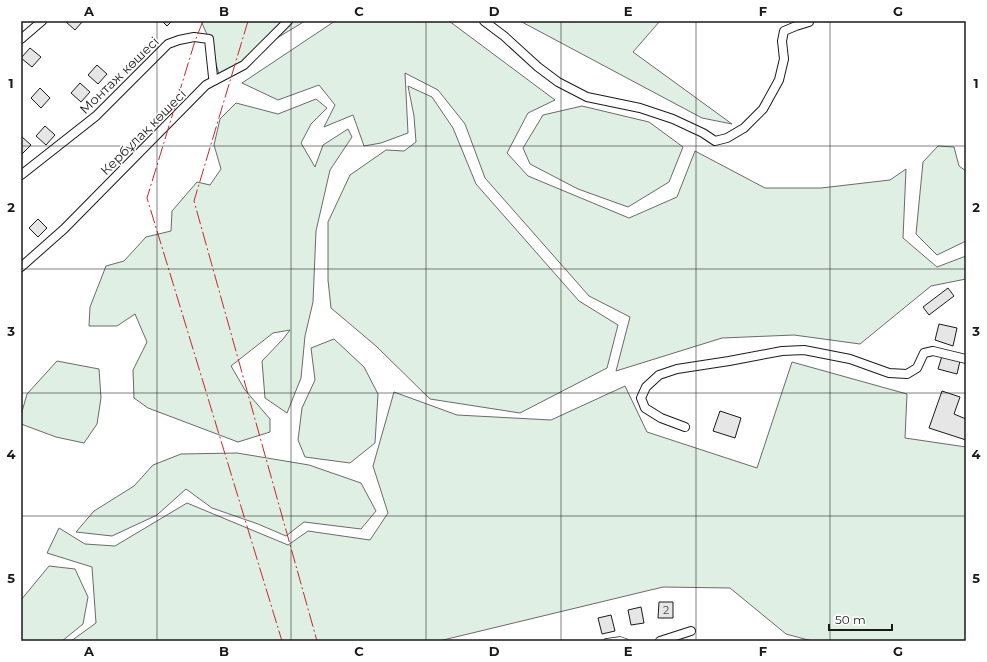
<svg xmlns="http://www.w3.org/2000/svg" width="987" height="662" viewBox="0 0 987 662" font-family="Montserrat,sans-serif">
  <rect width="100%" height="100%" fill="#fff"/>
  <g fill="#e0efe3" stroke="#6a6a6a">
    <polygon points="201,21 305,21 264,46 220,78 209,39"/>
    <polygon points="335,21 449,21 555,100 528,113 507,153 528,176 629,218 677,197 695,151 765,188 821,188 890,180 906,169 903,238 937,267 966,256 966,279 931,286 860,344 794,335 722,338 616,371 630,317 589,296 485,178 465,124 438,90 405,73 408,133 381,143 364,146 353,115 324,127 335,105 319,85 278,100 242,83"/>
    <polygon points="520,21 660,21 633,52 732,124 702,118"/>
    <polygon points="408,86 432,97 453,128 476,184 579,301 618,325 607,368 520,413 430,399 376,346 331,308 328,280 328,222 350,175 386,150 404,151 416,142 414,116"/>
    <polygon points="316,99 327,108 311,124 301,143 315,167 323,145 348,129 352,137 330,170 316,231 313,302 305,336 301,378 287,413 265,398 262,361 283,339 290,330 273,333 231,366 245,390 270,419 270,432 238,442 148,408 134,398 133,370 147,342 135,314 117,326 89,326 90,307 106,266 124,261 146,237 171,231 172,211 197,182 210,185 221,169 214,145 220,119 236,103 278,114"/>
    <polygon points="582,106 649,122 683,147 669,182 628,207 578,189 530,164 523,148 543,115"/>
    <polygon points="938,146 954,147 959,166 966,171 966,241 937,255 916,234 923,162"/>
    <polygon points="334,339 364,367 378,394 375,443 350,463 305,457 298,440 302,408 315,380 311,348"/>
    <polygon points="57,361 99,369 101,398 97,424 84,443 56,437 21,424 21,415 27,394"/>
    <polygon points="792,362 907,394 905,438 966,447 966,641 812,641 786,634 730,588 663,587 439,641 71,641 96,623 92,567 47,553 59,528 85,544 115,546 187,503 288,545 308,531 370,540 388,513 373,466 394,392 457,415 551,420 625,386 647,432 757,468"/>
    <polygon points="237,453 309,465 361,483 376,511 361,529 304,522 286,536 258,524 212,508 186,489 157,515 112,536 76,532 94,511 134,486 153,465 181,454"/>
    <polygon points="49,566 75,569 88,597 83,624 62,641 21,641 21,600"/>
  </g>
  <g fill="#e6e6e6" stroke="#1a1a1a">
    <polygon points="65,21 83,21 75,30"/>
    <polygon points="162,21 172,21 167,26"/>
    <polygon points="30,48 41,57 32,67 21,58"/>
    <polygon points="97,65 107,74 98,84 88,75"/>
    <polygon points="80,83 90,92 81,102 71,93"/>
    <polygon points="40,88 50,98 41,108 31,98"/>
    <polygon points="45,126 55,135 46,145 36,136"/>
    <polygon points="21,136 31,145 21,155"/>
    <polygon points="38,219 47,228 38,237 29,228"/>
    <polygon points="948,288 954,296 929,315 923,307"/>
    <polygon points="939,324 957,328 953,346 935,340"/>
    <polygon points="942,356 960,361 957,374 938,369"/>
    <polygon points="942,391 960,397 954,414 966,419 966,440 929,428"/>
    <polygon points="720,411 741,418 735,438 713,431"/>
    <polygon points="659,602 673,602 673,618 658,618"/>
    <polygon points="641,607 644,623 631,625 628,610"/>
    <polygon points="611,615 615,631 602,634 598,618"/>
  </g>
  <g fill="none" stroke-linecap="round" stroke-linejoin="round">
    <g stroke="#1a1a1a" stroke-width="5.5">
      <polyline id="service" points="606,641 620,639 626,641"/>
    </g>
    <g stroke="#1a1a1a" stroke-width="10">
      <g id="minor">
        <polyline points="484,21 504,36 538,67 558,82 587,97 640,108 673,119 703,133 715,141 727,138 744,128 763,109 779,80 784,59 782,41 784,31 796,26 809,22 809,21"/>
        <polyline points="21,39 42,21"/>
        <polyline points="21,175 96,116 168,44 179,40 194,37 209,39 213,77 215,80"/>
        <polyline points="21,267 64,229 206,85 244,65 288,21"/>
        <polyline points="685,427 661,418 645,408 641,398 646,387 659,375 677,369 729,361 782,351 804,350 850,359 889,373 907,374 917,368 924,353 933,351 966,359"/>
        <polyline points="660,641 691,631"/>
      </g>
    </g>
    <use href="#service" stroke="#fff" stroke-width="4"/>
    <use href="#minor" stroke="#fff" stroke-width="8"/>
    <g stroke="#c62828" stroke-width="1" stroke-dasharray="14 3 2 3" stroke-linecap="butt">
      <polyline points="203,21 195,41 147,198 282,641"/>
      <polyline points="248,21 194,201 317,641"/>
    </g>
  </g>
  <path fill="none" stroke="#1a1a1a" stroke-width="1" stroke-opacity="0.55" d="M157 21V641M291 21V641M426 21V641M561 21V641M696 21V641M830 21V641M21 146H966M21 269H966M21 393H966M21 516H966"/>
  <g text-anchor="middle" stroke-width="3" stroke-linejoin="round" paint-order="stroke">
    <g font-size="11" fill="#4d4d4d">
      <text x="666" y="614">2</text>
    </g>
    <g font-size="13" fill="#1a1a1a" stroke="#fff">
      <text transform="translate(119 75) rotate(-44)" y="5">Монтаж көшесі</text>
      <text transform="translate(143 132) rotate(-45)" y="5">Кербұлақ көшесі</text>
    </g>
  </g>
  <rect width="987" height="662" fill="none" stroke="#ffffff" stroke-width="44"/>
  <path d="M829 624v6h63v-6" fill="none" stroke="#1a1a1a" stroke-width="2"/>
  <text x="835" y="624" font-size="12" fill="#1a1a1a" stroke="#ffffff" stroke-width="3" paint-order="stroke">50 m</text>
  <rect x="22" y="22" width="943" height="618" fill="none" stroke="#1a1a1a" stroke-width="1.5"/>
  <g font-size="13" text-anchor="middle" font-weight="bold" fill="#1a1a1a">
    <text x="89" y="16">A</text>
    <text x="224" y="16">B</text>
    <text x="359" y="16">C</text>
    <text x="494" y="16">D</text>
    <text x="628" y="16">E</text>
    <text x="763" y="16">F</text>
    <text x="898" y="16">G</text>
    <text x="11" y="88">1</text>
    <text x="976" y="88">1</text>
    <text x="11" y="212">2</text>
    <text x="976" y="212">2</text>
    <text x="11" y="336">3</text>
    <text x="976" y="336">3</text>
    <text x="11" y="459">4</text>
    <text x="976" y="459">4</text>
    <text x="11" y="583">5</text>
    <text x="976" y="583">5</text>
    <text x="89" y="656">A</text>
    <text x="224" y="656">B</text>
    <text x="359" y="656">C</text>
    <text x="494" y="656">D</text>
    <text x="628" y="656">E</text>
    <text x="763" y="656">F</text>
    <text x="898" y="656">G</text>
  </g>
</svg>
